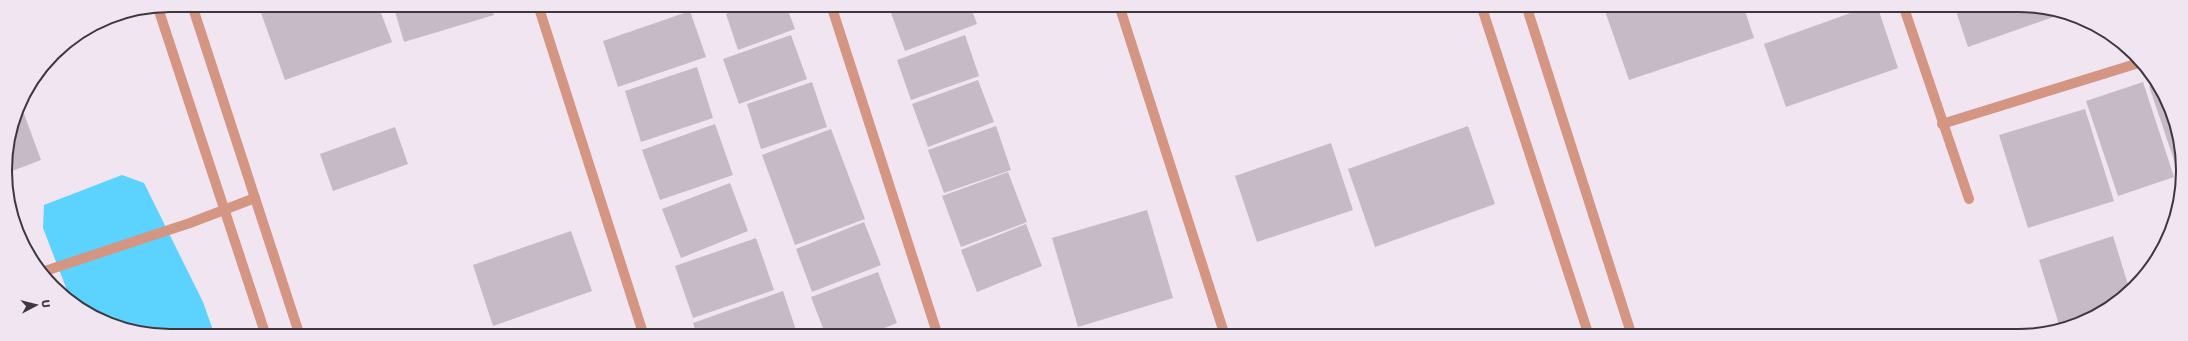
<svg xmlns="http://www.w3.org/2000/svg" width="2188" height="341" viewBox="0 0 2188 341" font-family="Rubik,sans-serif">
  <rect width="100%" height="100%" fill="#f1e5f1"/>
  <polygon fill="#5cd3ff" points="122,175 144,183 203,302 215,336 159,336 98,319 70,298 43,228 44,205"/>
  <g fill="#c5bac5">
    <polygon points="273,5 378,5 392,42 285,80 260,10"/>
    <polygon points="393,5 491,5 494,15 404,42"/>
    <polygon points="718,5 737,5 720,11"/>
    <polygon points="750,5 786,5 795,29 738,50 726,14"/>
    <polygon points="888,5 970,5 977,24 905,51"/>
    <polygon points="1610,5 1743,5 1754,38 1629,80 1604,8"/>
    <polygon points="1873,5 1877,5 1898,68 1786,107 1764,44"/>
    <polygon points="1954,5 2029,5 2062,14 1968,47"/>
    <polygon points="690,11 706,57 618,87 603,41"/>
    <polygon points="791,35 807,79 739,104 723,59"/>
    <polygon points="965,35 979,76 911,100 897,60"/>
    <polygon points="697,67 713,118 641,142 625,91"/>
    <polygon points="978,80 994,122 928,147 912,104"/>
    <polygon points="812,82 827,127 761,149 747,104"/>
    <polygon points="2143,82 2174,177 2118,196 2086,101"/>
    <polygon points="2155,84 2174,118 2182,174 2179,175 2149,86"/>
    <polygon points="20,103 41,160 7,173 5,160"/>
    <polygon points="2085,109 2114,201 2028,228 1999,135"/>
    <polygon points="715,124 733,175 660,200 642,150"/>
    <polygon points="996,126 1011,170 944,193 928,150"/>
    <polygon points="1468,126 1495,204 1375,247 1348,169"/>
    <polygon points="395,127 408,164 333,191 320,154"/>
    <polygon points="831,129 865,219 795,245 762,155"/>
    <polygon points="1331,143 1353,210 1257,242 1235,176"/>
    <polygon points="1008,172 1027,222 961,247 942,196"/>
    <polygon points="730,183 748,231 681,258 662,209"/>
    <polygon points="1147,210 1173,298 1078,327 1052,238"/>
    <polygon points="864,222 881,265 812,292 796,249"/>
    <polygon points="1026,224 1042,266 977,292 961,250"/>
    <polygon points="571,231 592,291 493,326 473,265"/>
    <polygon points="2113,236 2130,291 2081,323 2060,328 2039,260"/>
    <polygon points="756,238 774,290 693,318 675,266"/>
    <polygon points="878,272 897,323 864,336 826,336 811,297"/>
    <polygon points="783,291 798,336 697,336 693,323"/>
  </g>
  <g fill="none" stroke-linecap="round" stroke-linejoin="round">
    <g stroke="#d59583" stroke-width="10">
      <polyline points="192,5 300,336"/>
      <polyline points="538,5 644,336"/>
      <polyline points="831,5 938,336"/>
      <polyline points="1119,5 1225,336"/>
      <polyline points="1481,5 1589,336"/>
      <polyline points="1526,5 1632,336"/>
      <polyline points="1903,5 1969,199"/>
      <polyline points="158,8 266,336"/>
      <polyline points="1942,124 2142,62"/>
      <polyline points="42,272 190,223 255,198"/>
    </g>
  </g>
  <path d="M0 0H2188V341H0ZM170 12H2018A158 158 0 0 1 2176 170V171A158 158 0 0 1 2018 329H170A158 158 0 0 1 12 171V170A158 158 0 0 1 170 12Z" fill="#f1e5f1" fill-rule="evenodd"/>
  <path fill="none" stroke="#3d383d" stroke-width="2" d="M170 12H2018A158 158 0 0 1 2176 170V171A158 158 0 0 1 2018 329H170A158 158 0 0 1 12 171V170A158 158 0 0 1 170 12Z"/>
  <g transform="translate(36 305) rotate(83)" stroke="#f1e5f1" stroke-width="3" paint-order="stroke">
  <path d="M0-3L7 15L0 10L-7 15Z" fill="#3d383d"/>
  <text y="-6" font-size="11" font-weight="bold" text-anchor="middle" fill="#3d383d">U</text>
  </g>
</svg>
